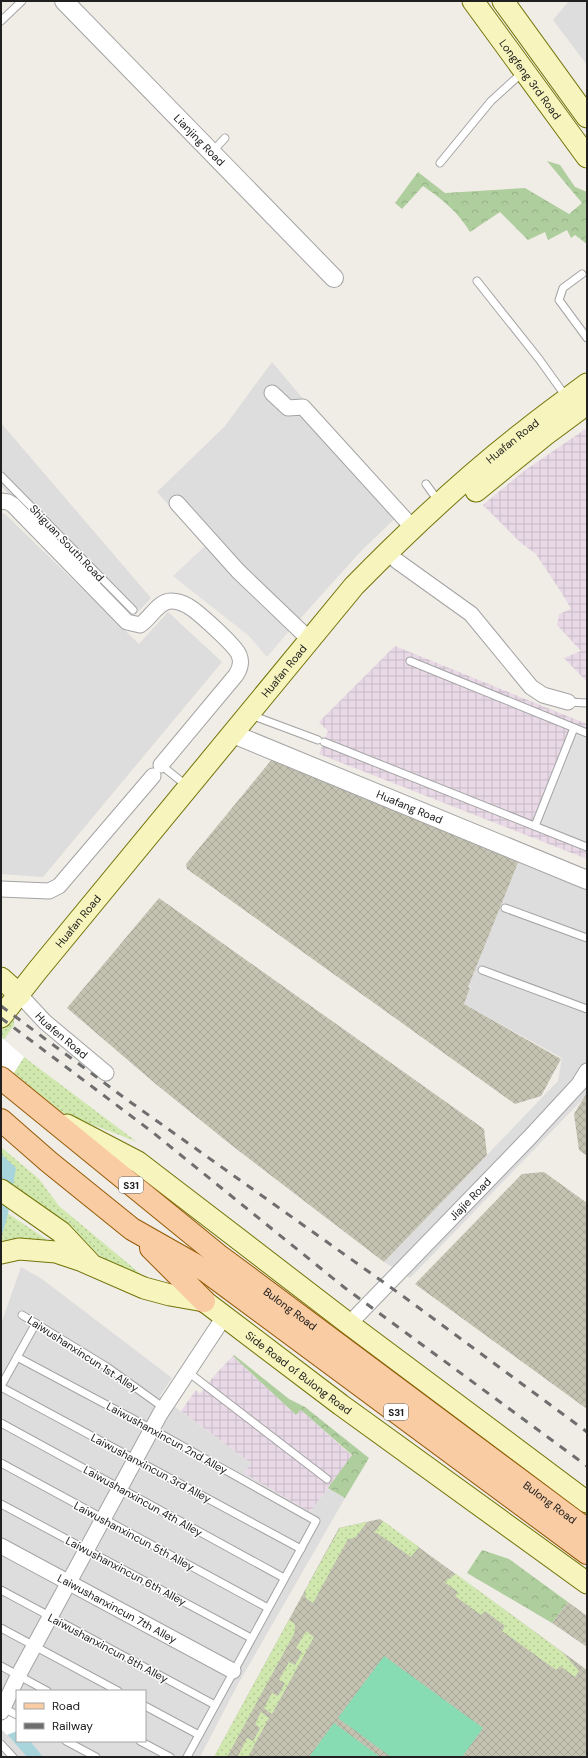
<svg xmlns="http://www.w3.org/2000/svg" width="588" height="1758" viewBox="0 0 588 1758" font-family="'DM Sans',sans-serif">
  <defs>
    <pattern id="industrial-grid" width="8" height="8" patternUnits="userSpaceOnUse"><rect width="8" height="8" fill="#e9d9e7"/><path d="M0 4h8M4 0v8" fill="none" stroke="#c8bac6"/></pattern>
    <pattern id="construction-cross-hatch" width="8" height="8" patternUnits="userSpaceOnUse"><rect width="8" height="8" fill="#c4c3b2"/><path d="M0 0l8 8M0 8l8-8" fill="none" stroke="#a8a799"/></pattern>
    <pattern id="grass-dots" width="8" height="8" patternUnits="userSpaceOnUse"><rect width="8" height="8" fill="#d0e8ae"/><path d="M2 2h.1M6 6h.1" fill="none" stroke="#b2c795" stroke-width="1.8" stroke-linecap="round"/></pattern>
    <pattern id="forest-crowns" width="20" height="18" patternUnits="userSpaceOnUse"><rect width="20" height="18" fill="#afce9d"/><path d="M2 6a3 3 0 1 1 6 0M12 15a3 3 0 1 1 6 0" fill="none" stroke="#96b187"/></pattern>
  </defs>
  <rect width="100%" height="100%" fill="#f0ece6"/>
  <g fill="#dedddd" fill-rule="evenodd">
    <polygon points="569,1 587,1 587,65 553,20"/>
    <polygon points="272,362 305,401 404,510 362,550 289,631 205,546 157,492 225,426"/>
    <polygon points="1,423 151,598 136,614 127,614 1,486"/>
    <polygon points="1,513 5,514 139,644 168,612 222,662 43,877 1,874"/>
    <polygon points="518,861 587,888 587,1097 582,1100 410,1278 384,1262 558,1081 562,1058 464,1004 471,987 468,986"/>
    <path d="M21 1267 42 1279 172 1378 160 1396 251 1463 244 1473 310 1512 328 1488 345 1498 238 1684 200 1757H1V1324ZM17 1691H145V1741H17Z"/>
  </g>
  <g fill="url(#industrial-grid)">
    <polygon points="587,428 587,682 564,658 581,651 557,625 559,614 571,609 563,595 536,554 521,543 483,505 524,471"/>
    <polygon points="395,646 587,724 587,859 319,754 328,731 319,722"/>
    <polygon points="233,1356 296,1415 301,1410 352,1456 310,1512 244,1473 251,1463 181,1411 196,1390 200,1394 214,1376"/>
  </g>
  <g fill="url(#construction-cross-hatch)">
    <polygon points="273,758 519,860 468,987 470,988 464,1004 561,1059 541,1096 515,1104 187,869 186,864"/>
    <polygon points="159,898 484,1129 487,1155 384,1262 230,1144 157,1085 67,1008"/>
    <polygon points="586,1094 587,1094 587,1156 579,1150 574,1114"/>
    <polygon points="544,1172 587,1203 587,1409 415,1284 522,1174"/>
    <polygon points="380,1519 587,1670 587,1757 214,1757 339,1528"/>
    <polygon points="568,1602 587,1616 587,1647 552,1623"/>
  </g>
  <g fill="url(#grass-dots)">
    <polygon points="11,1020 14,1020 14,1025 1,1044 1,1031"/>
    <path d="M24 1057 137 1142C109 1129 76 1122 49 1105 36 1097 25 1084 13 1074Z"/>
    <polygon points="1,1147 39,1179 59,1206 149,1281 125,1273 92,1250 14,1190 1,1159"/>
    <polygon points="1,1209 46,1239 46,1244 1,1246"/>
    <polygon points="383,1521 419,1547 411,1557 377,1533 374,1533"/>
    <polygon points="367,1522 355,1538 348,1539 313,1603 306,1598 305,1594 306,1589 340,1528"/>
    <polygon points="456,1574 562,1652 579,1671 575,1677 560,1666 556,1670 502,1631 505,1626 485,1611 481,1615 455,1596 458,1592 444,1582"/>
    <polygon points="289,1620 295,1624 295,1632 227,1757 214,1757"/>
    <polygon points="306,1631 314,1637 272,1714 264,1708 272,1693 278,1696 285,1683 279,1680 289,1662 295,1665 302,1652 296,1648"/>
    <polygon points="261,1712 269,1718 248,1757 238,1756 247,1738 253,1741 260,1728 255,1724"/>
  </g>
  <g fill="url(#forest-crowns)">
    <path d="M547 161 560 165 575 187 587 192V244L575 235 571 238 567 230 548 240 545 232 528 240 500 212 470 232C458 212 442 199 423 186L402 209 395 203 418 172 445 193 525 188 569 214 582 203Z"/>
    <polygon points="234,1355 289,1399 305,1407 369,1458 345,1498 328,1488 352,1455 301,1410 296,1415 233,1356"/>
    <polygon points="482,1550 509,1559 568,1602 552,1623 467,1573"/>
  </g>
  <g fill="#87dcb4">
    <polygon points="384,1656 483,1728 462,1757 391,1757 338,1718"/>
    <polygon points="334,1723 380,1757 309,1757"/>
  </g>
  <g fill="#e0e0e0">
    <polygon points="205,546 289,631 267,657 249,636 173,576"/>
    <polygon points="574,728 587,733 587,847 535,826"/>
  </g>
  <g fill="#a8d4dc">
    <polygon points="2,1155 16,1168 8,1214 2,1235"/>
    <polygon points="1,1727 17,1727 17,1741 30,1741 43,1757 27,1757"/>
  </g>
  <g fill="#fff">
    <polygon points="1,1037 24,1057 1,1093"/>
    <polygon points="1,1703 17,1721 17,1731 7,1735 1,1729"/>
  </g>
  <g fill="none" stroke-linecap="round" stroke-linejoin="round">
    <g stroke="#a4a4a4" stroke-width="9">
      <g id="service">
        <polyline points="1,21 22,1"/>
        <polyline points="212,152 225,138"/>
        <polyline points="440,163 491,101 523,72"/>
        <polyline points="582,274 563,288 559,300 587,338"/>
        <polyline points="477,281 539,359 567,398"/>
        <polyline points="1,476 133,610"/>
        <polyline points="426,484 439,502"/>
        <polyline points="410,661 587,733"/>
        <polyline points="568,702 587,703"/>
        <polyline points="251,715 318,740"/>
        <polyline points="324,742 587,847"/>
        <polyline points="161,765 187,786"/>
        <polyline points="535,826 574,728"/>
        <polyline points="505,908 587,938"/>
        <polyline points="482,970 587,1009"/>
        <polyline points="22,1315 107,1367 164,1408"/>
        <polyline points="17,1357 152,1429 316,1521 187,1757"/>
        <polyline points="188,1372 327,1479"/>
        <polyline points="1,1386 36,1323"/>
        <polyline points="1,1387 301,1549"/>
        <polyline points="1,1423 284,1578"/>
        <polyline points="1,1463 268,1608"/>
        <polyline points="1,1504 251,1638"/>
        <polyline points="1,1590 215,1705"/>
        <polyline points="1,1628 118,1691"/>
        <polyline points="1,1666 47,1691"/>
        <polyline points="145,1706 199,1735"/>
        <polyline points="3,1708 17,1715"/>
        <polyline points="66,1741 96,1757"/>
        <polyline points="140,1741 170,1757"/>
        <polyline points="1,1744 13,1757"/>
      </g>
    </g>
    <g stroke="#a4a4a4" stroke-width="17">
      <g id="minor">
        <polyline points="272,393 288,408 303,407 413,528"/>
        <path d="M1 501 8 502 13 505 127 622 140 625C150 619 158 601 171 601 176 601 183 603 188 606 197 611 236 646 239 655 242 662 240 669 236 675L161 765"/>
        <polyline points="177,503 238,571 310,640"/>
        <polyline points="397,561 471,614 531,687 543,695 568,702"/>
        <polyline points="1,889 49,891 59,886 153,776"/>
        <path id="s1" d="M20 995 45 1022 106 1073"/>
        <path id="s2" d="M349 1324 530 1137 579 1084 587 1071"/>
        <path id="s3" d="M1 1546 233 1671"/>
        <polyline points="1,1712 18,1676 160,1414 224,1317"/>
      </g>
    </g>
    <g stroke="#a4a4a4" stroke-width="20">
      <g id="tertiary">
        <path id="s4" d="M64 1 334 278"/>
        <path id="s5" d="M233 734 587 880"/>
      </g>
    </g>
    <g stroke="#727409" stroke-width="23">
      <g id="secondary">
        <path id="s6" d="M473 1 587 157"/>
        <polyline points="503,1 587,117"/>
        <polyline points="476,491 545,435 587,404"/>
        <polyline points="1,978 20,995"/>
        <path id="s7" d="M1 1017 37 971 354 586C408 531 465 477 526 430 546 414 567 399 587 384"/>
        <polyline points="67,1125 138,1162 349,1324 587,1502"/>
        <polyline points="1,1190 61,1232 90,1263"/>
        <path id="s8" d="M1 1253 19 1249 56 1252 80 1260 144 1288 170 1295 204 1301 341 1405 587 1583"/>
      </g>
    </g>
    <g stroke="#965a05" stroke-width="24">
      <g id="primary">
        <path id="s9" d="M1 1078 218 1255 587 1530"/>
        <polyline points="1,1120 49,1162 132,1229 206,1271 587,1553"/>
        <polyline points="151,1248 204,1301"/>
      </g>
    </g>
    <use href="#service" stroke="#fff" stroke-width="7"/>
    <use href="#minor" stroke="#fff" stroke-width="15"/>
    <use href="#tertiary" stroke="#fff" stroke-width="18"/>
    <use href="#secondary" stroke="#f7f5bd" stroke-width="21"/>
    <use href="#primary" stroke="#f9cca3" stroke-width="22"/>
    <g stroke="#6e6e6e" stroke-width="3" stroke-dasharray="8 8" stroke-linecap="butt">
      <polyline points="1,1006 126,1099 400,1294 587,1432"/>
      <polyline points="1,1018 151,1131 345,1288 587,1466"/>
    </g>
  </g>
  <g text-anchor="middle" stroke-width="3" stroke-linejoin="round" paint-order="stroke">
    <g fill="#fff" stroke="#636363" stroke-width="1">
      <rect x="119" y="1177" width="24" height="16" rx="3"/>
      <rect x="384" y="1404" width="24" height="16" rx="3"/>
    </g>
    <g font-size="10" font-weight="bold" fill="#202020">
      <text x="131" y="1189">S31</text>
      <text x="396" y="1416">S31</text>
    </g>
    <g font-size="11" fill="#202020" stroke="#fff">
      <text dy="4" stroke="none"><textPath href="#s6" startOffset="97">Longfeng 3rd Road</textPath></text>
      <text dy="4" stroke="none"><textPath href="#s4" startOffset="194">Lianjing Road</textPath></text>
      <text dy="4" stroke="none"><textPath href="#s7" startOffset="772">Huafan Road</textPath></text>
      <text transform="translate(67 543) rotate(46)" y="4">Shiguan South Road</text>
      <text dy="4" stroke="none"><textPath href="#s7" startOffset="447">Huafan Road</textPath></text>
      <text dy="4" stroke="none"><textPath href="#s5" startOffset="191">Huafang Road</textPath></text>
      <text dy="4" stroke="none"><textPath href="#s7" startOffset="123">Huafan Road</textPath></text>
      <text dy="4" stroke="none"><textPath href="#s1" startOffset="58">Huafen Road</textPath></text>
      <text dy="4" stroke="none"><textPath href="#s2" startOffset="174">Jiajie Road</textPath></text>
      <text dy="4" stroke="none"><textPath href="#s9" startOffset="370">Bulong Road</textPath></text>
      <text transform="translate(83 1354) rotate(33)" y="4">Laiwushanxincun 1st Alley</text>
      <text dy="4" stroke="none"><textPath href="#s8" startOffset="331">Side Road of Bulong Road</textPath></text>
      <text transform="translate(167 1438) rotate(29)" y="4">Laiwushanxincun 2nd Alley</text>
      <text transform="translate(151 1468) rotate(28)" y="4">Laiwushanxincun 3rd Alley</text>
      <text transform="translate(143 1501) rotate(29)" y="4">Laiwushanxincun 4th Alley</text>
      <text dy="4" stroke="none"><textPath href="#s9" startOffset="694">Bulong Road</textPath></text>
      <text transform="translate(134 1536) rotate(28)" y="4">Laiwushanxincun 5th Alley</text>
      <text transform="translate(126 1571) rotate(28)" y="4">Laiwushanxincun 6th Alley</text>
      <text dy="4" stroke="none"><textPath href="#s3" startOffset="132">Laiwushanxincun 7th Alley</textPath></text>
      <text transform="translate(108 1648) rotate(28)" y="4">Laiwushanxincun 8th Alley</text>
    </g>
  </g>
  <rect width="588" height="1758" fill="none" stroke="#202020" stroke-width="4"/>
  <rect x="16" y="1690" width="130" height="52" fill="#ffffff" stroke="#a6a6a6"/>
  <rect x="24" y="1703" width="20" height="6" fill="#f9cca3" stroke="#a6a6a6"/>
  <text x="52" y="1710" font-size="12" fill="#202020">Road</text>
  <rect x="24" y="1723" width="20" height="6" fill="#6e6e6e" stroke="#a6a6a6"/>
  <text x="52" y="1730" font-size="12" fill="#202020">Railway</text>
</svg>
